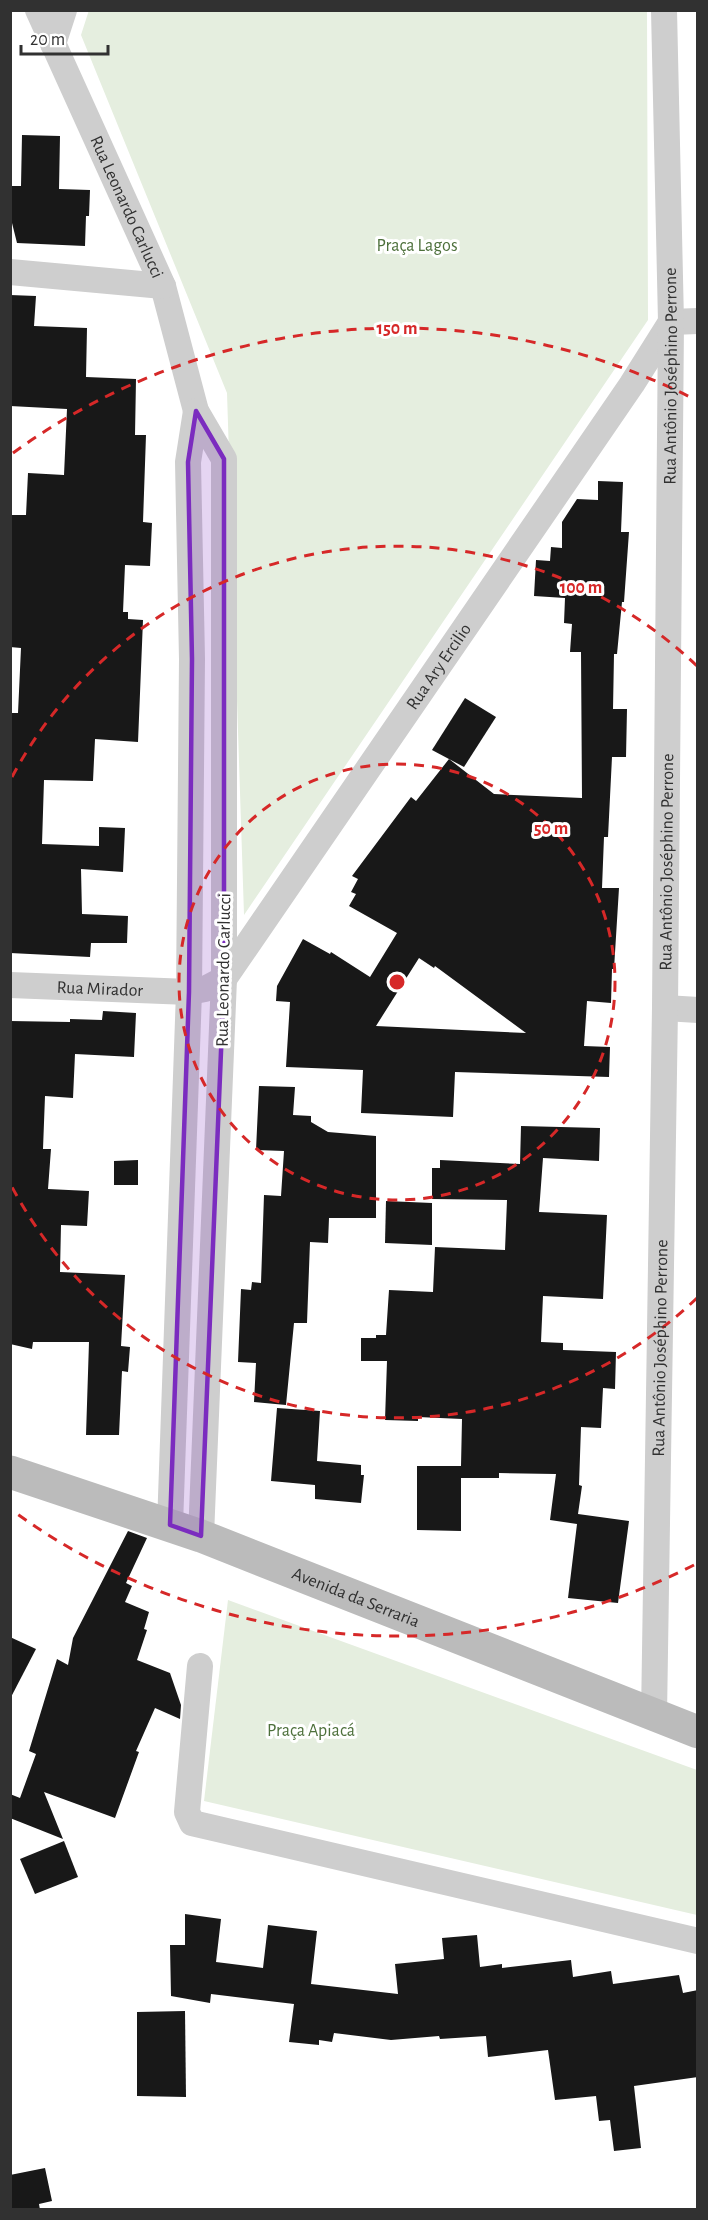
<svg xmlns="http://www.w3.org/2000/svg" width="708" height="2220" viewBox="0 0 708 2220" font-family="'Alegreya Sans',sans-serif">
  <rect width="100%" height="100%" fill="#fff"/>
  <g fill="#e5eedf">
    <polygon points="89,10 647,11 648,320 244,915 227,393 81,35"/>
    <polygon points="228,1600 697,1770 697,1915 204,1801"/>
  </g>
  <g fill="#181818" fill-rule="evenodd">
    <polygon points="22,135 60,136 59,189 90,190 89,216 86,216 85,246 17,243 10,215 10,186 21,186"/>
    <polygon points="10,295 36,296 34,326 87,328 86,377 136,379 135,435 146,435 143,522 152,523 150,566 125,565 123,612 128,612 128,619 143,620 138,742 95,739 93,781 44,780 42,844 99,846 99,827 125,828 123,872 81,869 82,914 128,916 127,943 91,943 90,957 10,953 10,713 18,713 21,648 10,647 10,515 26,515 28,473 64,475 67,409 10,406"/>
    <path d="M598 481 623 482 621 532H629L624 602H622L617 654H614L613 709H627L626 757H612L608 837H604L602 888H619L614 969H612L611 1003 587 1001 584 1046 610 1047 609 1077 455 1072 453 1117 361 1113 363 1070 286 1067 290 1002 276 1001 277 986 303 939 330 954 331 952 370 977 397 933 349 906 356 894 351 892 358 879 352 876 411 797 416 801 449 759 494 794 582 798 581 652H570L572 624 564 623 565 598 534 596 536 560 550 561 551 547 562 548V522L577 499 598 500ZM419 958 434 968 435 966 526 1033 376 1026Z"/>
    <polygon points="465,698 496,717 464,767 432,750"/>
    <polygon points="103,1011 136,1013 134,1057 75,1054 73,1098 45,1096 43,1149 51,1149 48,1189 89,1191 87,1226 61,1225 60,1272 125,1275 121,1346 130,1347 128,1372 122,1371 119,1435 86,1435 89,1342 33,1342 32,1349 10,1344 10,1021 70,1022 70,1019 102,1020"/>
    <polygon points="259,1086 295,1087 293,1115 311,1116 311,1122 328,1132 376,1136 376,1218 329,1218 328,1243 310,1242 307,1323 294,1323 286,1405 254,1402 256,1363 238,1362 241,1289 251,1290 252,1282 261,1283 264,1195 281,1196 284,1151 256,1150"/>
    <polygon points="521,1126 600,1128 599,1161 543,1158 539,1212 607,1215 603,1299 543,1296 541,1342 563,1343 563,1350 616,1352 615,1389 603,1388 601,1428 581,1427 579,1485 582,1486 578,1514 629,1521 618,1603 568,1598 577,1524 550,1520 556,1474 499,1473 499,1478 461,1478 461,1531 417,1530 417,1466 461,1466 462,1419 418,1417 418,1421 385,1420 387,1361 361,1361 361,1338 376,1338 376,1335 386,1335 389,1290 433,1292 435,1247 505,1250 507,1200 432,1199 432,1168 440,1168 440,1160 520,1164"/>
    <polygon points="138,1160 138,1185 114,1185 114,1161"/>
    <polygon points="386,1201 432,1203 432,1245 385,1243"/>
    <polygon points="277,1408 320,1411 317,1461 361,1465 361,1475 364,1475 361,1503 315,1499 315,1485 271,1481"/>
    <polygon points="128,1531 147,1538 126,1583 132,1586 125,1602 149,1612 144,1629 147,1630 137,1660 170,1673 181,1705 180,1719 155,1708 136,1751 139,1752 115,1818 44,1792 63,1839 10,1818 10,1794 20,1798 36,1754 29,1751 57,1659 68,1665 73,1638"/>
    <polygon points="10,1637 36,1649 10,1699"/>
    <polygon points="64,1841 78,1877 35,1894 20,1859"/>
    <polygon points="185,1914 221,1919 216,1962 263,1968 268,1925 317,1931 311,1984 398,1994 395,1964 444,1959 442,1938 477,1935 480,1967 502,1964 502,1968 571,1960 573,1977 611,1971 613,1984 679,1975 683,1993 698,1990 698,2077 634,2086 641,2148 614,2151 610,2120 599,2121 596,2096 555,2100 548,2050 488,2057 486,2036 440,2039 439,2036 391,2040 334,2033 332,2042 319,2040 319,2045 289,2042 294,2004 211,1994 210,2003 171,1996 170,1945 185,1945"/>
    <polygon points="185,2011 186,2097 137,2096 137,2012"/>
    <polygon points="45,2168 52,2201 39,2204 40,2210 10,2210 10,2175"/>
  </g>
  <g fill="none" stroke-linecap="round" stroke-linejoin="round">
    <g stroke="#cecece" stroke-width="26">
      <path id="s1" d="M38 10 163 286 196 411 224 459V979L201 1536"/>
      <polyline points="53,44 64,10"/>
      <polyline points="10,272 163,286"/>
      <path id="s2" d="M10 985 189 992 205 989 224 979 632 384 671 322 698 321"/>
      <polyline points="665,1008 698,1010"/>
      <polyline points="170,1525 189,992 192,659 188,462 196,411"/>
      <polyline points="200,1666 187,1812 192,1823 698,1941"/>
      <path id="s3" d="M654 1716 665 1008 671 322 664 10"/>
    </g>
    <path stroke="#bbb" stroke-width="33" id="s4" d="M10 1472 201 1536 698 1732"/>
  </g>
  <path fill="#7b2cbf" fill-opacity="0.2" stroke="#7b2cbf" stroke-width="4.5" stroke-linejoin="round" d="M196 411 224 459V979L201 1536 170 1525 189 992 192 659 188 462Z"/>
  <g fill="none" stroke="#d62828" stroke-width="3" stroke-dasharray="10 8">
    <circle cx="397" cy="982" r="218"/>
    <path d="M697 1298A436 436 0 0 1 12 1187M12 777A436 436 0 0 1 697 666"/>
    <path d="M694 1565A654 654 0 0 1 13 1511M13 453A654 654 0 0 1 694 399"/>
  </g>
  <g text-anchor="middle" stroke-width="6" stroke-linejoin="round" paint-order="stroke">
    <g font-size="18" fill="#313131" stroke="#fff">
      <text dy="6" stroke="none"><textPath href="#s1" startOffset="216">Rua Leonardo Carlucci</textPath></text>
      <text dy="6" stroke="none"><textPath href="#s3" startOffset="1340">Rua Antônio Joséphino Perrone</textPath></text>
      <text dy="6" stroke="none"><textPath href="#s2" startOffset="596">Rua Ary Ercilio</textPath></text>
      <text dy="6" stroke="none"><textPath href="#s3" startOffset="854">Rua Antônio Joséphino Perrone</textPath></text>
      <text transform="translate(223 970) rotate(-89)" y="6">Rua Leonardo Carlucci</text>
      <text dy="6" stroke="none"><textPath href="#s2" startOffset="90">Rua Mirador</textPath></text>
      <text dy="6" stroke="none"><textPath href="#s3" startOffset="368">Rua Antônio Joséphino Perrone</textPath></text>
      <text dy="6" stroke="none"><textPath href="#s4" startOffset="368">Avenida da Serraria</textPath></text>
    </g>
    <g font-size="18" fill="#4d703b" stroke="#fff">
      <text x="417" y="251">Praça Lagos</text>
      <text x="311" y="1736">Praça Apiacá</text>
    </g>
  </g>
  <circle cx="397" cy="982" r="9" fill="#d62828" stroke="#fff" stroke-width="3"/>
  <g font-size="18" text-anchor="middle" font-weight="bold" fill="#d62828" stroke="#fff" stroke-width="6" stroke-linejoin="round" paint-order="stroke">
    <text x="397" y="334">150 m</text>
    <text x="581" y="593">100 m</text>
    <text x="551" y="834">50 m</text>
  </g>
  <rect width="708" height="2220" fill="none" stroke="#313131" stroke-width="24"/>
  <path d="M21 45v9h87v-9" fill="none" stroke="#313131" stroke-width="3"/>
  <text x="30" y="45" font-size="18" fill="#313131" stroke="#ffffff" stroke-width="4.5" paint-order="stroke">20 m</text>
</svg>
